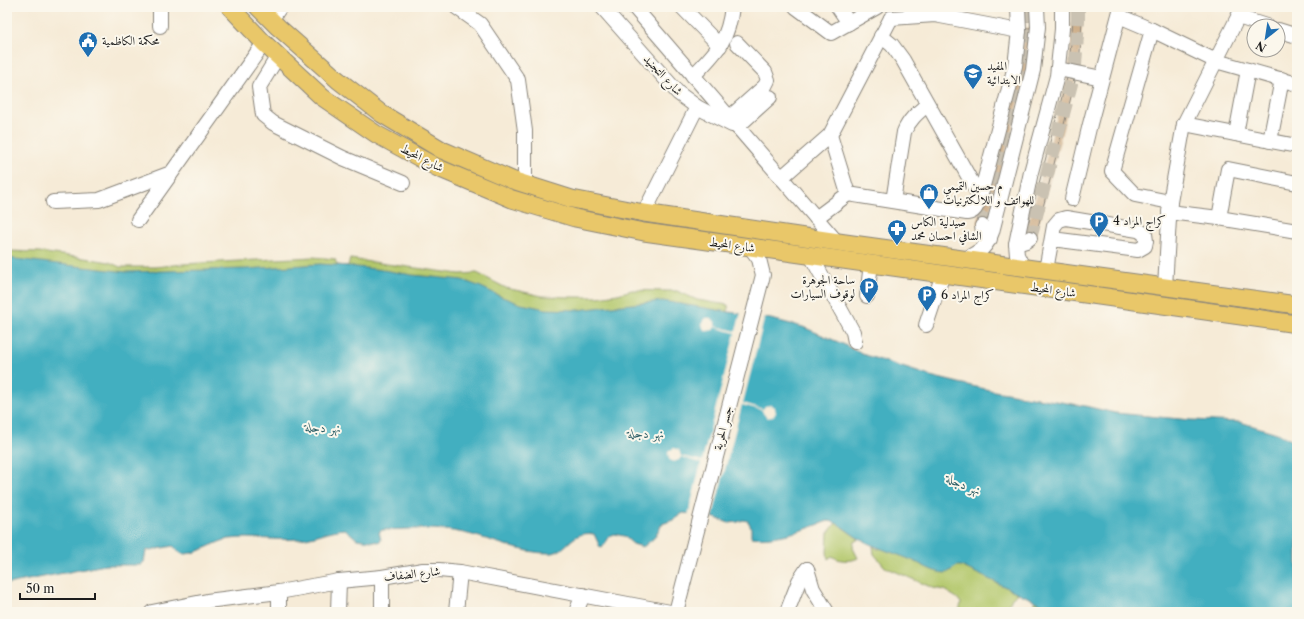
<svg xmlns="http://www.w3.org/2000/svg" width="1304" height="619" viewBox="0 0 1304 619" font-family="'Libre Caslon Text',Amiri,serif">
  <rect width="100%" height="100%" fill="#fbf7ec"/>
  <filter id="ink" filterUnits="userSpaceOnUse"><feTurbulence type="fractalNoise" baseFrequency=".025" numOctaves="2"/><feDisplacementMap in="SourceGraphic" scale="8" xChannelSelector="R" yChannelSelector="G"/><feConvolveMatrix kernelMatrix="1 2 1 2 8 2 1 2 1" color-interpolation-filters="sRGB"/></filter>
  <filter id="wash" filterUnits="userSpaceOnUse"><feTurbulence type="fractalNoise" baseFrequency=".012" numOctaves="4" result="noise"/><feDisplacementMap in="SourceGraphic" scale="16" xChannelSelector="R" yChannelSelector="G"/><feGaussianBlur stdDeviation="0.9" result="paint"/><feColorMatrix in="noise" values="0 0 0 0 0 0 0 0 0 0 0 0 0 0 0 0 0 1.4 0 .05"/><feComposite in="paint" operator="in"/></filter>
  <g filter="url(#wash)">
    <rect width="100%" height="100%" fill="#f6ebd7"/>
    <g fill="#b2c76b" stroke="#677244">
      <polygon points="7,251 39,252 91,259 109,262 120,267 155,267 183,264 313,257 335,259 337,265 348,266 350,259 460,274 477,273 506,288 542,296 569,297 597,297 618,294 632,290 662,291 677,291 697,300 728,305 728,312 706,309 622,315 7,280"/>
      <path d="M836 523 859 539 854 542 853 548 858 558C851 562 838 561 832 556L828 559 827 552 828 533Z"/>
      <polygon points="925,544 997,583 1019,593 1012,598 1006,612 987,612 978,610 977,612 959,612 961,603 957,598 944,590 933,588 885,567 874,554 873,546 877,549"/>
      <polygon points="1036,601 1050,607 1093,612 1030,612"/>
    </g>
    <path fill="#42afc0" stroke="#2f666e" d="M7 258 126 272 247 269 320 264 348 266 383 270 412 275 462 280 481 287 502 297 521 304 546 309 578 310 612 306 663 301 771 319 803 327 843 344 862 354 930 376 963 384 994 391 1085 406 1115 413 1191 420 1240 422 1277 433 1297 443V612H1059L961 566H957L947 573C932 573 922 564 909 559 892 552 876 548 860 539 850 534 838 521 828 521 803 530 777 540 751 537V527L748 521 743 520 738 522 729 523 710 516 683 513 673 520 662 524 654 538 643 547 633 544 624 536 614 534 610 536 602 548 600 547 594 534C570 530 568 552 551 553 521 554 493 539 464 533 437 527 410 529 382 530L379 532 381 540 379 542 357 539 345 529C330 530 315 537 300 539 276 541 253 536 229 539 214 542 200 553 185 554 180 555 177 549 173 546L146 551 144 562 141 565H105L7 584Z"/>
    <polygon fill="#f6ebd7" points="741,312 765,316 743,403 763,409 765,406 771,405 775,408 776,413 772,417 767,418 763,413 762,410 742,405 712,519 702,519 688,515 701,463 681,457 679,460 673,462 669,459 668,453 669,451 674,448 679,450 681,456 702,461 735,333 715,327 713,330 707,331 703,328 702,323 706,318 711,318 715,322 715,326 736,331"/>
    <g id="blocks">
      <g fill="#ccac86">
        <rect x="1025" y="7" width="9" height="14"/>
        <polygon points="1073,7 1082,7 1082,20 1079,67 1069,66 1073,20"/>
        <polygon points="1025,28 1034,28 1028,68 986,227 977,225 1019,67"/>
        <polygon points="1067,78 1075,81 1035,239 1025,236"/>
      </g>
    </g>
  </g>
  <g filter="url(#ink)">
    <use href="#blocks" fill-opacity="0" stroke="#89847a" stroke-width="1"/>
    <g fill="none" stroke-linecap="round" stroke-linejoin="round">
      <g stroke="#cac2b2" stroke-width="14" stroke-dasharray="14 7" stroke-linecap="butt">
        <polyline points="1029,7 1030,21"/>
        <polyline points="1075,66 1078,20 1078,7"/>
        <polyline points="982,226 1023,67 1030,28"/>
        <polyline points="1030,238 1072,80"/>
      </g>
      <g stroke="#89847a" stroke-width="16">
        <g id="minor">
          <polyline points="456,7 480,24 518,80 525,131 525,184"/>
          <polyline points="602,7 678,93 697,107 732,125"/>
          <polyline points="634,7 836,241"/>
          <polyline points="682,7 720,46"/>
          <polyline points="796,7 831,33 877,7"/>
          <polyline points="838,7 849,23"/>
          <polyline points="1119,16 1152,30 1216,61 1297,84"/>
          <polyline points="1238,17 1266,26"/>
          <polyline points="891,18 935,15 1019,31"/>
          <polyline points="271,20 280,7"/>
          <polyline points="160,26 160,7"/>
          <polyline points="1152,30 1112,171 1135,195 1170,202"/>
          <polyline points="1278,30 1297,36"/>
          <polyline points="881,36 892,45 903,60 980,197"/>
          <polyline points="278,56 259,87 263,115 273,123 343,158 403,183"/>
          <polyline points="1058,69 1102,78"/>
          <path d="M693 76C716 52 728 42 732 7"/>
          <polyline points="729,118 765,86 768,80 765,72 737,43"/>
          <polyline points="1184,124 1297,146"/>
          <polyline points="737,127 770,97"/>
          <polyline points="1236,134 1248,70"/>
          <polyline points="1270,141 1282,79"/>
          <polyline points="781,178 830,135 891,18"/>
          <path d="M848 194 967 213C976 212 977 205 980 197L1015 66 1019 31 1018 7"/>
          <polyline points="1072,199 1090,124 1121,7"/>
          <path d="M893 201 904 132C909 120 917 113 927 105"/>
          <polyline points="53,202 99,200 171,173"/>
          <polyline points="1169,212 1219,218 1297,231"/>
          <polyline points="644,213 697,107"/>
          <polyline points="816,218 848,194 830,135"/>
          <polyline points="1219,218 1228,169 1297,183"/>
          <polyline points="138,220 264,43"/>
          <polyline points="982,226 983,231 990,239"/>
          <polyline points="1016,244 1026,241 1030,238"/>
          <polyline points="811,256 853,332 855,342"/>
          <path d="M965 259C980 251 986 249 992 232L1033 70 1038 27 1037 7"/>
          <polyline points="1023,267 1017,255 1016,244 1031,172 1057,76 1062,29 1062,7"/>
          <polyline points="1046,270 1054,226 1059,220 1066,218 1138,230 1145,234 1146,241 1145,246 1138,250 1052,239"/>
          <polyline points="1165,287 1170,202 1184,124 1243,7"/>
          <polyline points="867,296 871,264"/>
          <polyline points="926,325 943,274"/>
          <polyline points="807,569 813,589 827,612"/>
          <polyline points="279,592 279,612"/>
          <polyline points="152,612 207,601 279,592 339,581 382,577 423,570 439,570 460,572 670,612"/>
          <polyline points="338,612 339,581"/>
          <polyline points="382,612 382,577"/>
          <polyline points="456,612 460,572"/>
          <polyline points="576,612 583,595"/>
          <polyline points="676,612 763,275 759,259 750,247"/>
          <polyline points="787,612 799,581 807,569"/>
        </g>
      </g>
      <g stroke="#89847a" stroke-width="19">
        <g id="major">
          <polyline points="230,7 264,43 322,97 376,134 438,168 512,199 575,218 644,232 1297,324"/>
          <polyline points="258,7 278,27 338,80 382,114 442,150 512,180 572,199 644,213 845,243 1297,305"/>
        </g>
      </g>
      <use href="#minor" stroke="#fff" stroke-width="14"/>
      <use href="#major" stroke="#e9c769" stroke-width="17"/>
    </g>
  </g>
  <defs>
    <g id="civic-pin" transform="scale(1)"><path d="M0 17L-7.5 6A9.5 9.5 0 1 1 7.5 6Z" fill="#1f6fb2" stroke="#fbf7ec"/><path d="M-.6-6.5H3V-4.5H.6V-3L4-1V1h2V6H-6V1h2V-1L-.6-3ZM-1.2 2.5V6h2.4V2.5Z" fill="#fff"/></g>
    <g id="school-pin" transform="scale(1)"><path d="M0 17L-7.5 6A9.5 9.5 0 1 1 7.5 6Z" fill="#1f6fb2" stroke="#fbf7ec"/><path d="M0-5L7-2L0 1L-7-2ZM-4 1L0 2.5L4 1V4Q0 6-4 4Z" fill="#fff"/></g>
    <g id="shop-pin" transform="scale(1)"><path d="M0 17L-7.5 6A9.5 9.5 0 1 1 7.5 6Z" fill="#1f6fb2" stroke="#fbf7ec"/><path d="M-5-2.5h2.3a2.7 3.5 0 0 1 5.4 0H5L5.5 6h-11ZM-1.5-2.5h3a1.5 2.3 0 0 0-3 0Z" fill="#fff"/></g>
    <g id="parking-pin" transform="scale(1)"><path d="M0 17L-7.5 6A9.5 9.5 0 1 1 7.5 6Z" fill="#1f6fb2" stroke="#fbf7ec"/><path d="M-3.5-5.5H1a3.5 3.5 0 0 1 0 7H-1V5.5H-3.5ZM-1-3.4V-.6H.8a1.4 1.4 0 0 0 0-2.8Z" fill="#fff"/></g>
    <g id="pharmacy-pin" transform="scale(1)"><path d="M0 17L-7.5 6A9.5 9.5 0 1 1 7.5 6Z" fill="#1f6fb2" stroke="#fbf7ec"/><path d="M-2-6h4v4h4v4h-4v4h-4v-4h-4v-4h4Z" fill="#fff"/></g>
  </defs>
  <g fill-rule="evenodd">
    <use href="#civic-pin" x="88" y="41"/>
    <use href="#school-pin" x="973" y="73"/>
    <use href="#shop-pin" x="929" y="193"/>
    <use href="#parking-pin" x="1099" y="221"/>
    <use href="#pharmacy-pin" x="897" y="229"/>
    <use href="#parking-pin" x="869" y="287"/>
    <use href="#parking-pin" x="927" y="295"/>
  </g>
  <g text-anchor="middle" stroke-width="4" stroke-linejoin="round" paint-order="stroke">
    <g font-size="12" fill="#1c1c1c" stroke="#fbf7ec" text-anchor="start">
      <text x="102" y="45">محكمة الكاظمية</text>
      <text x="987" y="70">المفيد<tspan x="987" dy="14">الابتدائية</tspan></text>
      <text x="943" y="190">م حسين التميمي<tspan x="943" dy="14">للهواتف و اللالكترنيات</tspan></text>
      <text x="1113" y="225">كراج المراد 4</text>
      <text x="911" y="226">صيدلية الكاس<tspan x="911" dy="14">الشافي احسان محمد</tspan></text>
      <text x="855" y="284" text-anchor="end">ساحة الجوهرة<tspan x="855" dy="14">لوقوف السيارات</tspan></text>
      <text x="941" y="299">كراج المراد 6</text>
    </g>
    <g font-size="12" fill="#1c1c1c" stroke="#fbf7ec">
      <text transform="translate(663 75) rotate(47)" y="4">شارع التجنيد</text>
      <text transform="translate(422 158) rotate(27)" y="4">شارع المحيط</text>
      <text transform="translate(732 245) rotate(8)" y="4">شارع المحيط</text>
      <text transform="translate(1053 290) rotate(8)" y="4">شارع المحيط</text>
      <text transform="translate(723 428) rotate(-76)" y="4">جسر الحرية</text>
      <text transform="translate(412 574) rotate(-6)" y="4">شارع الضفاف</text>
    </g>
    <g font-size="13" font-style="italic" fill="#2d5e66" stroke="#fbf7ec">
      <text transform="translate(323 427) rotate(2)" y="5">نهر دجلة</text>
      <text x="646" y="438">نهر دجلة</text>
      <text transform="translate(964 484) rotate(22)" y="5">نهر دجلة</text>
    </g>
  </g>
  <rect width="1304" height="619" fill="none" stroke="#fbf7ec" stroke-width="24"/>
  <g transform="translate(1266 38) rotate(210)"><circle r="19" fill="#fbf7ec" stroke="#a29f99"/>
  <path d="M0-3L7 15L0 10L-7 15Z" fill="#1f6fb2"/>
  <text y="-6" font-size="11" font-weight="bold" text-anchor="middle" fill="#1c1c1c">N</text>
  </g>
  <path d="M20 593v6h75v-6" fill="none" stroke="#1c1c1c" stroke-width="2"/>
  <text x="26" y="593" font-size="12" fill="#1c1c1c" stroke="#fbf7ec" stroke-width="3" paint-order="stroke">50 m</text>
</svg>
